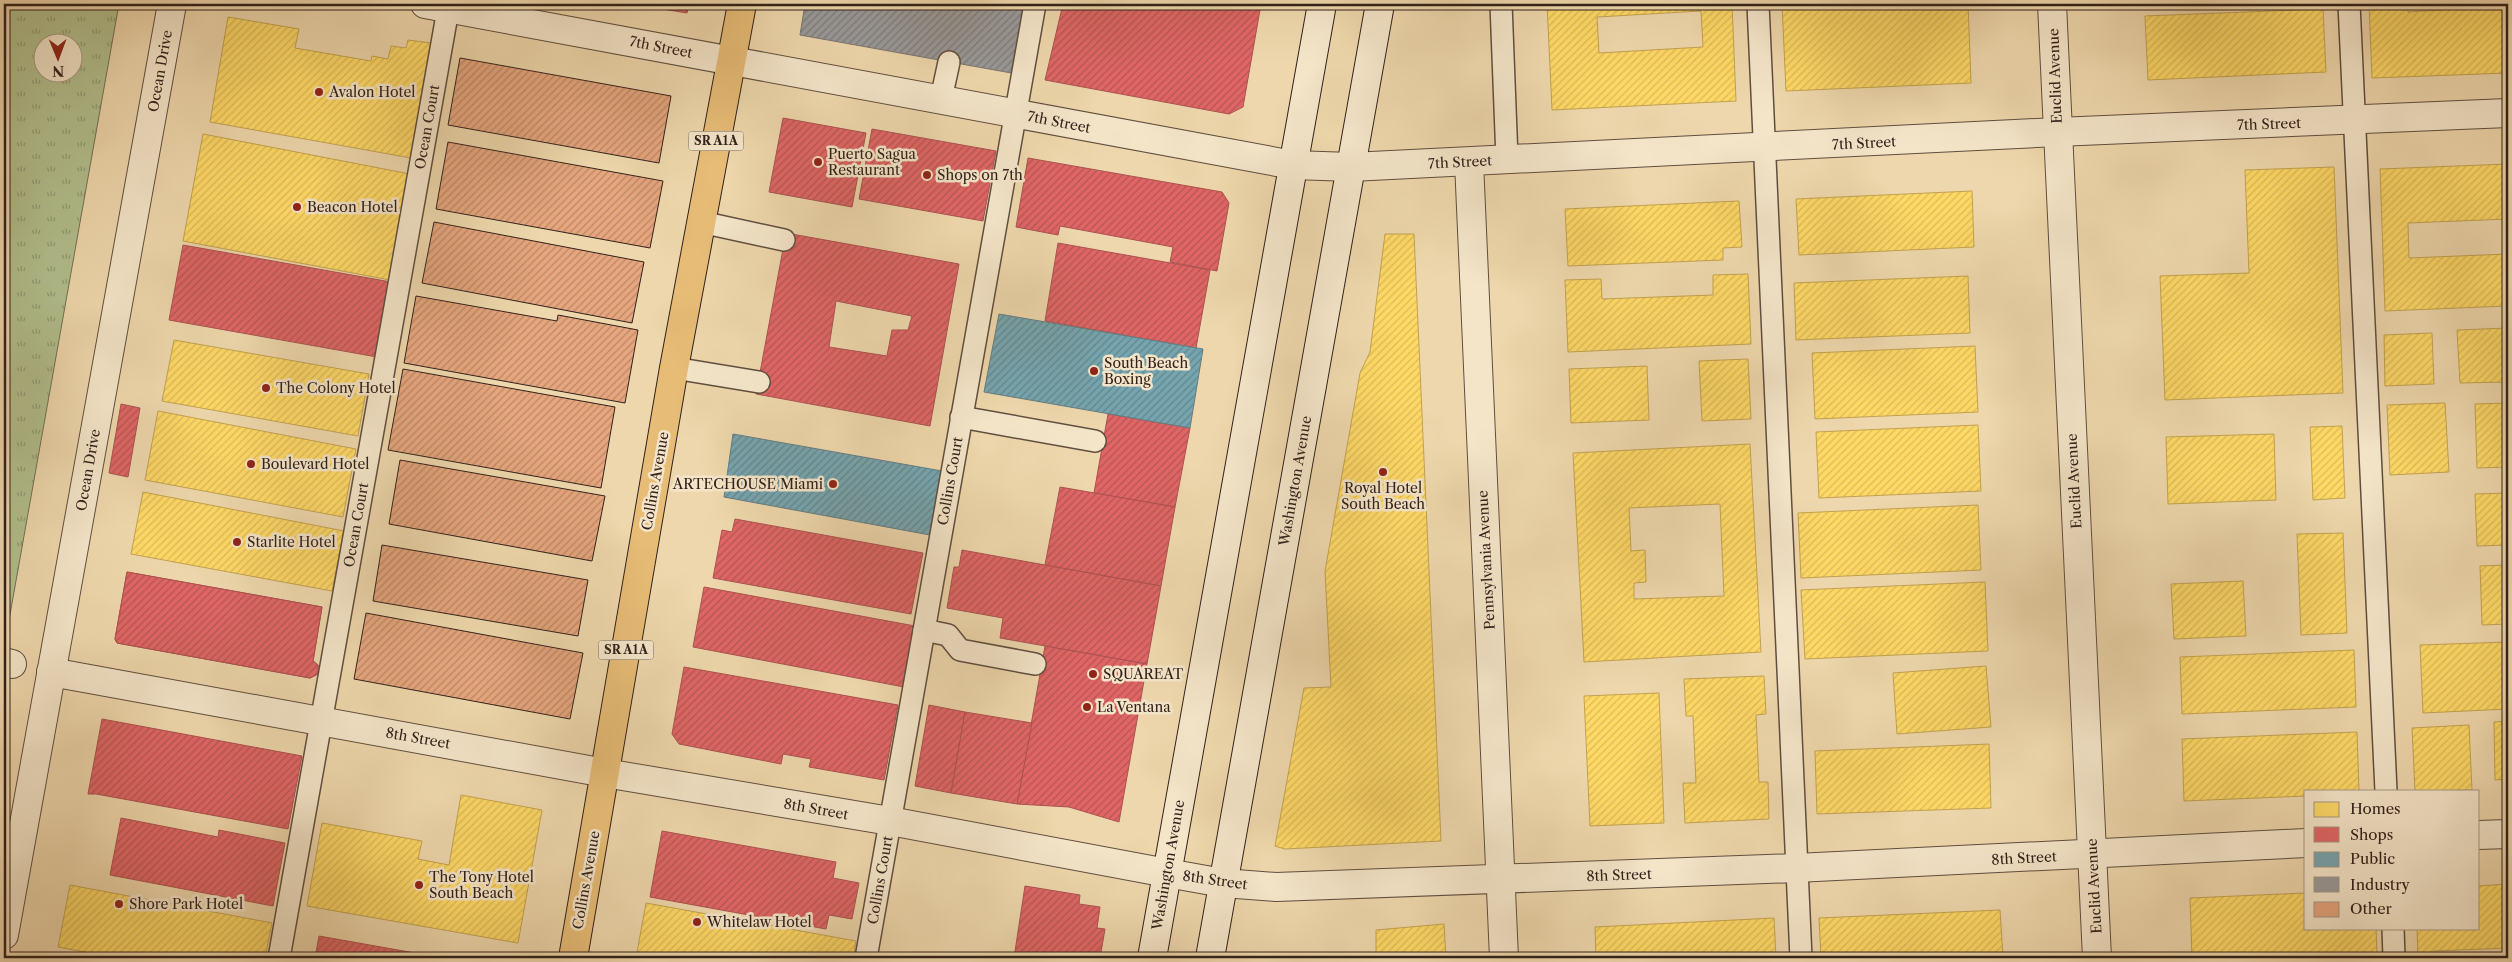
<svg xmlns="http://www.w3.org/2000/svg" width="2512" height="962" viewBox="0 0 2512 962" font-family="'Libre Caslon Text',serif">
  <defs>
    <pattern id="grass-tufts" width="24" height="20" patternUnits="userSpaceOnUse" patternTransform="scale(1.25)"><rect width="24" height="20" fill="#b2bf8e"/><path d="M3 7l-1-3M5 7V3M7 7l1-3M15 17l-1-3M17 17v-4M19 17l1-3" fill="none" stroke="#919b73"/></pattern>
    <pattern id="homes-hatch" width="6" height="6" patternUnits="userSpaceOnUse" patternTransform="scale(1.25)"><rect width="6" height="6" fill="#ffd966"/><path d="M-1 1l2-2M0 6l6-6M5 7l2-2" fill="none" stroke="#dbba58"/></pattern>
    <pattern id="shops-hatch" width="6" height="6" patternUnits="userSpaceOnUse" patternTransform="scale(1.25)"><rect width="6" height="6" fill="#e06666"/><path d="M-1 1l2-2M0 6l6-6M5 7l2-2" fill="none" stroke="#b65453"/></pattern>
    <pattern id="public-hatch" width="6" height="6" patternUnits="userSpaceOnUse" patternTransform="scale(1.25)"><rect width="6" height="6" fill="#76a5af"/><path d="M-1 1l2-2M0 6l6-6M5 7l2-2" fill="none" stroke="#61868e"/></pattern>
    <pattern id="industry-hatch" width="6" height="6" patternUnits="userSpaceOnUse" patternTransform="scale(1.25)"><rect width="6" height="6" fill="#999"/><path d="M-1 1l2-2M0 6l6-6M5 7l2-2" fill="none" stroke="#7d7c7c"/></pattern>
    <pattern id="building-hatch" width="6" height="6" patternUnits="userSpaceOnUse" patternTransform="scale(1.25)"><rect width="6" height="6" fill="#e6a67e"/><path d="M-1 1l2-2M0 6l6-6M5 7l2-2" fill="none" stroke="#bb8766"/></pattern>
  </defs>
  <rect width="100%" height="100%" fill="#eed7ac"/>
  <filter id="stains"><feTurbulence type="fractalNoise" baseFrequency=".004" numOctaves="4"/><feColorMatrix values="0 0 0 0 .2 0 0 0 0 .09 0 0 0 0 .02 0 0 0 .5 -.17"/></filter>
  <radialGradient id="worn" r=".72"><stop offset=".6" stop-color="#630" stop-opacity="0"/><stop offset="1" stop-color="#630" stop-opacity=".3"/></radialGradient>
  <path fill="url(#grass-tufts)" stroke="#727054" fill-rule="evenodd" d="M4 4H119L4 648ZM42 42H72V72H42Z"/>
  <g fill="url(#homes-hatch)" stroke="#c2a250" fill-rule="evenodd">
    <path d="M1547 4H1732L1736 101 1552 110ZM1701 11 1703 47 1599 53 1597 17Z"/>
    <polygon points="1782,4 1968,4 1971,83 1786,91"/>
    <polygon points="2369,4 2407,4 2408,12 2508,6 2508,73 2372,78"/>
    <polygon points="2323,9 2326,72 2148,80 2145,16"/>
    <polygon points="228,17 299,29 295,48 371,61 372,56 388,59 391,46 406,48 408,40 431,43 411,158 210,122"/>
    <polygon points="203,134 410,174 390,280 183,241"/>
    <polygon points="2508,164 2508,219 2408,223 2409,258 2508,254 2508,306 2385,311 2380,169"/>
    <polygon points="2334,167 2343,393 2165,400 2160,276 2249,273 2245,170"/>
    <polygon points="1972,191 1974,247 1799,255 1796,199"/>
    <polygon points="1739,201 1742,247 1723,248 1723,260 1568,266 1565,209"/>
    <polygon points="1385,234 1414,234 1441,841 1285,849 1275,846 1304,688 1331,687 1325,571 1360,373 1370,352"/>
    <polygon points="1748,274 1751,344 1568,352 1565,280 1601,279 1602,299 1713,295 1713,275"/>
    <polygon points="1968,276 1970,333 1796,340 1794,283"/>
    <polygon points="2508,328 2508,382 2460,383 2457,330"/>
    <polygon points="2432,333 2434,384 2385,386 2384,335"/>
    <polygon points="174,340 369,374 358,436 162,401"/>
    <polygon points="1975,346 1978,412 1815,419 1812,353"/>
    <polygon points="1748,359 1751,419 1702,421 1699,361"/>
    <polygon points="1647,366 1649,420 1571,423 1569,369"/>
    <polygon points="2445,403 2449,472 2390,475 2387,405"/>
    <polygon points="2508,403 2508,467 2477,468 2475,404"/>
    <polygon points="158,411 356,449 343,517 145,480"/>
    <polygon points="1978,425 1981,491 1819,498 1816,432"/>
    <polygon points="2342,426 2345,498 2313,500 2310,427"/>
    <polygon points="2274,434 2276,500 2168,504 2166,437"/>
    <path d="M1750 444 1761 652 1584 662 1573 453ZM1720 504 1724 596 1634 599V583L1646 582 1645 550 1631 551 1629 508Z"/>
    <polygon points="143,492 344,531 332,591 131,554"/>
    <polygon points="2508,493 2508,545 2477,546 2475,494"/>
    <polygon points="1978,505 1981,570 1801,578 1798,513"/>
    <polygon points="2343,533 2347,633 2301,635 2297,534"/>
    <polygon points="2508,565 2508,624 2482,625 2480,566"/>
    <polygon points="2243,581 2246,636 2174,639 2171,584"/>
    <polygon points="1985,582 1988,651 1805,659 1801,590"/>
    <polygon points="2508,642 2508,709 2423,713 2420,645"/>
    <polygon points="2354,650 2356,707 2182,714 2180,657"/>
    <polygon points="1986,666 1991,727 1897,734 1893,673"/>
    <polygon points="1764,676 1766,714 1756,715 1759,782 1768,782 1769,819 1685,823 1683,783 1696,783 1693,716 1686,716 1684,679"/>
    <polygon points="1659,693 1664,823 1590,826 1584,696"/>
    <polygon points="2508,721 2508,779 2495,780 2494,722"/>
    <polygon points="2469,725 2472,790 2415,791 2412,728"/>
    <polygon points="2357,732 2359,791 2306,791 2306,796 2184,801 2182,739"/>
    <polygon points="1989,744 1991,808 1817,814 1815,751"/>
    <polygon points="461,795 542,810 518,943 307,906 322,823 422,841 418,859 449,865"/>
    <polygon points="2508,884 2508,948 2434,951 2434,958 2418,958 2417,928 2478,928 2478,886"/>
    <polygon points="70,885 272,923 265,958 117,958 58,947"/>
    <polygon points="2306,893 2306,928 2376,928 2377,954 2292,958 2192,958 2190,898"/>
    <polygon points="646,903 856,941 853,958 636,958"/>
    <polygon points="2000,910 2003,958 1821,958 1819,918"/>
    <polygon points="1774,918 1776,958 1596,958 1595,927"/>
    <polygon points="1444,924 1446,958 1368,958 1376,955 1376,930"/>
  </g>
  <g fill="url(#shops-hatch)" stroke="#ac5150" fill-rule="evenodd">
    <polygon points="631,4 689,4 687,13"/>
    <polygon points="1063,4 1261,4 1243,107 1229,114 1045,80"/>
    <polygon points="783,118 866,133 852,207 769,192"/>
    <polygon points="872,129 996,151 983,221 859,199"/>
    <polygon points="1028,158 1222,192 1229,203 1217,271 1170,262 1173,247 1060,226 1058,235 1016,227"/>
    <path d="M786 233 959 264 930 426 756 394ZM836 301 912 316 908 330H892L887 356 829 347Z"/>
    <polygon points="1058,243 1210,270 1196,348 1045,321"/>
    <polygon points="183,245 391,282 377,357 169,320"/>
    <polygon points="121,404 140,408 128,477 109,473"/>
    <polygon points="1108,414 1190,428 1175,507 1094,493"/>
    <polygon points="1060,487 1175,507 1161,586 1045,565"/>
    <polygon points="735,519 923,553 911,614 713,578 722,530 732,532"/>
    <polygon points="962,550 1161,586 1147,664 1000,638 1003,618 947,608 954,567 959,567"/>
    <polygon points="127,572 322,607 313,661 318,665 318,674 310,678 117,643 115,639"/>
    <polygon points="127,572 322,607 313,661 318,665 318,674 310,678 117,643 115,639"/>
    <polygon points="704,587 915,626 904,687 693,647"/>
    <polygon points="1045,646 1147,664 1119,822 1069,807 1017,804"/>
    <polygon points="684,667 898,705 884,780 809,767 811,759 783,754 781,764 679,744 672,734"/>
    <polygon points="929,705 965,712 951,793 915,786"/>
    <polygon points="965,712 1032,723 1017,804 951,793"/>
    <polygon points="102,719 302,756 288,829 96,794 88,794"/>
    <polygon points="121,818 218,837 219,830 285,843 273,906 110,875"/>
    <polygon points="662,831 836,862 833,878 859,883 852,919 829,915 826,929 650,897"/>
    <polygon points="1025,886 1080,895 1079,904 1100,907 1097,928 1105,929 1100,958 1014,958"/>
    <polygon points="319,936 443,958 315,958"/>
  </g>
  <g fill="url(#public-hatch)" stroke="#627d83">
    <polygon points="999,314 1203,349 1190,428 984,392"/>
    <polygon points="733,434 942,471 930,535 724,497"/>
  </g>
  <polygon fill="url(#industry-hatch)" stroke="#7a7573" points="805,4 1030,4 1017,74 800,35"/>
  <g fill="url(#building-hatch)" stroke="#32211b">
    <polygon points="460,58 671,96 659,163 448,125"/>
    <polygon points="448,142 663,181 650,248 436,209"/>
    <polygon points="434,222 644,262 632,323 422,283"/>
    <polygon points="416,296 557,321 558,315 638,330 625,403 404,363"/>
    <polygon points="403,369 615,407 601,488 388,450"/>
    <polygon points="400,460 605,496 592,561 389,524"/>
    <polygon points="382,545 588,580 578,636 373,601"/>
    <polygon points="366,613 583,653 570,719 354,679"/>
  </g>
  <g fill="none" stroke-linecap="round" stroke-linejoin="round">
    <g stroke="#614e3f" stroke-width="24">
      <g id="service">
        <polyline points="1501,4 1507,159"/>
        <polyline points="1758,4 1801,958"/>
        <polyline points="2349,4 2386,791"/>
        <polyline points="941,99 949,62"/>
        <polyline points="701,222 784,240"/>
        <polyline points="674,368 759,382"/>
        <polyline points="961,417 1095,441"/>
        <polyline points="924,630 948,635 960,650 1035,664"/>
        <polyline points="2393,928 2394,958"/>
        <polyline points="279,958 449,4"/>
        <polyline points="866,958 1035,4"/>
      </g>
    </g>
    <g stroke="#614e3f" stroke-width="30">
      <polyline id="pedestrian" points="4,662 12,664"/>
    </g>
    <g stroke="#614e3f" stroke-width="30">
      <g id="minor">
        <polyline points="425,4 1293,165 1351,167 2057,132 2508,113"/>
        <polyline points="2052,4 2097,958"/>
        <polyline points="1469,162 1504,958"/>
        <polyline points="51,672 605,773 890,821 1167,873 1223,883 1276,887 1796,868 2306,843"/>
        <polyline points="2478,835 2508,834"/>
      </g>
    </g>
    <g stroke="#614e3f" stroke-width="30">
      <polyline id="tertiary" points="4,935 172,4"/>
    </g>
    <g stroke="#32211b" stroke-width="30">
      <g id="secondary">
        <polyline points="1152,958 1322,4"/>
        <polyline points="1210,958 1380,4"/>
      </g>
    </g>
    <g stroke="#32211b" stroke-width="30">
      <polyline id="primary" points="573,958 674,368 742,4"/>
    </g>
    <use href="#service" stroke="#f4e5c9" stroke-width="21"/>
    <use href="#pedestrian" stroke="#f4e5c9" stroke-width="28"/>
    <use href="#minor" stroke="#f4e5c9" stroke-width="28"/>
    <use href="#tertiary" stroke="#f4e5c9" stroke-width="28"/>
    <use href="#secondary" stroke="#f4e5c9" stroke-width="28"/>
    <use href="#primary" stroke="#e7bc76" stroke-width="28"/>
  </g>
  <g fill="#8f2418" stroke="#f4e5c9" stroke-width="2">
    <circle cx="319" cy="92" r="5"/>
    <circle cx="818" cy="162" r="5"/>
    <circle cx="927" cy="175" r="5"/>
    <circle cx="297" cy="207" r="5"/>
    <circle cx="1094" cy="371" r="5"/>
    <circle cx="266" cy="388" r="5"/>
    <circle cx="251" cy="464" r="5"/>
    <circle cx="1383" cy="472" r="5"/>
    <circle cx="833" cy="484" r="5"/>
    <circle cx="237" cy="542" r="5"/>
    <circle cx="1093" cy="674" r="5"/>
    <circle cx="1087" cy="707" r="5"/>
    <circle cx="419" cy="885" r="5"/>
    <circle cx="119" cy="904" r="5"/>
    <circle cx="697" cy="922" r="5"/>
  </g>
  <g text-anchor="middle" stroke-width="5" stroke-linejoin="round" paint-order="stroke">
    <g fill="#f4e5c9" stroke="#6c5c4f" stroke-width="1">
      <rect x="688.5" y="131.5" width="55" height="19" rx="4"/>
      <rect x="598.5" y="640.5" width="55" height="19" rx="4"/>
    </g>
    <g font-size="12" font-weight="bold" fill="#32211b">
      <text x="716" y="145">SR A1A</text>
      <text x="626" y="654">SR A1A</text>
    </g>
    <g font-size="14" fill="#32211b" stroke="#f4e5c9">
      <text transform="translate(661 47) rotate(11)" y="5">7th Street</text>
      <text transform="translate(160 71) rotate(-80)" y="5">Ocean Drive</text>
      <text transform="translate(2055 76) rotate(-92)" y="5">Euclid Avenue</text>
      <text transform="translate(1059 122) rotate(11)" y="5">7th Street</text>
      <text transform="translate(2269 124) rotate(-2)" y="5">7th Street</text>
      <text transform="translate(427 127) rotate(-80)" y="5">Ocean Court</text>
      <text transform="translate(1864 143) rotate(-3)" y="5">7th Street</text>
      <text transform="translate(1460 162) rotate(-3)" y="5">7th Street</text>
      <text transform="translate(88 470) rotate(-80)" y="5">Ocean Drive</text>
      <text transform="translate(655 481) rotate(-80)" y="5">Collins Avenue</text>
      <text transform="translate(950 481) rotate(-80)" y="5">Collins Court</text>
      <text transform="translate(1295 481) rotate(-80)" y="5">Washington Avenue</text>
      <text transform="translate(2074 481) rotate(-93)" y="5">Euclid Avenue</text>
      <text transform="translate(356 525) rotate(-80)" y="5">Ocean Court</text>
      <text transform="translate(1486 560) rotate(-93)" y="5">Pennsylvania Avenue</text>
      <text transform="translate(418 738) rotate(10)" y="5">8th Street</text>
      <text transform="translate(816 809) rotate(10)" y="5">8th Street</text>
      <text transform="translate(2024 858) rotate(-3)" y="5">8th Street</text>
      <text transform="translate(1168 865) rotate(-80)" y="5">Washington Avenue</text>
      <text transform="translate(1619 875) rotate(-2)" y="5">8th Street</text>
      <text transform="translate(586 880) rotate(-80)" y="5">Collins Avenue</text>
      <text transform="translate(880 880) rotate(-80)" y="5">Collins Court</text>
      <text transform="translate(1215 880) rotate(8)" y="5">8th Street</text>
      <text transform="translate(2094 886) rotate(-93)" y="5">Euclid Avenue</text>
    </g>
    <g font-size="14" fill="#32211b" stroke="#f4e5c9" text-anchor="start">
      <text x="329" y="97">Avalon Hotel</text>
      <text x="828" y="159">Puerto Sagua<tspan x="828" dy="16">Restaurant</tspan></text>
      <text x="937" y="180">Shops on 7th</text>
      <text x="307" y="212">Beacon Hotel</text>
      <text x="1104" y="368">South Beach<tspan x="1104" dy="16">Boxing</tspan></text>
      <text x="276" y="393">The Colony Hotel</text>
      <text x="261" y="469">Boulevard Hotel</text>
      <text x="823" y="489" text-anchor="end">ARTECHOUSE Miami</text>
      <text x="1383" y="493" text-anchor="middle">Royal Hotel<tspan x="1383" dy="16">South Beach</tspan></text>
      <text x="247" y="547">Starlite Hotel</text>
      <text x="1103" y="679">SQUAREAT</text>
      <text x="1097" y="712">La Ventana</text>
      <text x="429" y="882">The Tony Hotel<tspan x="429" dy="16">South Beach</tspan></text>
      <text x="129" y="909">Shore Park Hotel</text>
      <text x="707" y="927">Whitelaw Hotel</text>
    </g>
  </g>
  <rect width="2512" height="962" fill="none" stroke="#eed7ac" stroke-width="20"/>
  <rect x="5" y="5" width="2502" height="952" fill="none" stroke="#32211b" stroke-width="2.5"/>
  <rect x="10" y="10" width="2492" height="942" fill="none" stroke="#32211b"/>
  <rect x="2304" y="790" width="175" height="140" fill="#f4e5c9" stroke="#a69783"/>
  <rect x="2314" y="802" width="25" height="15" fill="#ffd966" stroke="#a69783"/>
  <text x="2350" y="814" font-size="15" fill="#32211b">Homes</text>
  <rect x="2314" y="827" width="25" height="15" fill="#e06666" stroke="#a69783"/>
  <text x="2350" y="840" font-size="15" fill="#32211b">Shops</text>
  <rect x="2314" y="852" width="25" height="15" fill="#76a5af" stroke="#a69783"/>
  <text x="2350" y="864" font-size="15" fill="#32211b">Public</text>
  <rect x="2314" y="877" width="25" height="15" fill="#999999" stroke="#a69783"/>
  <text x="2350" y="890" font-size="15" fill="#32211b">Industry</text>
  <rect x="2314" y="902" width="25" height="15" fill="#e6a67e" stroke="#a69783"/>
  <text x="2350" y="914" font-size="15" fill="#32211b">Other</text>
  <g transform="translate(58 58) rotate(179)"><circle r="24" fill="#f4e5c9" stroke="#a69783"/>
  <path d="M0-4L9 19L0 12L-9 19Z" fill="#8f2418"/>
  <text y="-8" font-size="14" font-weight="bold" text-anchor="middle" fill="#32211b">N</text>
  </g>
  <rect width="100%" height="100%" filter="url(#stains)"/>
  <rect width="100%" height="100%" fill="url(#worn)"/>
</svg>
